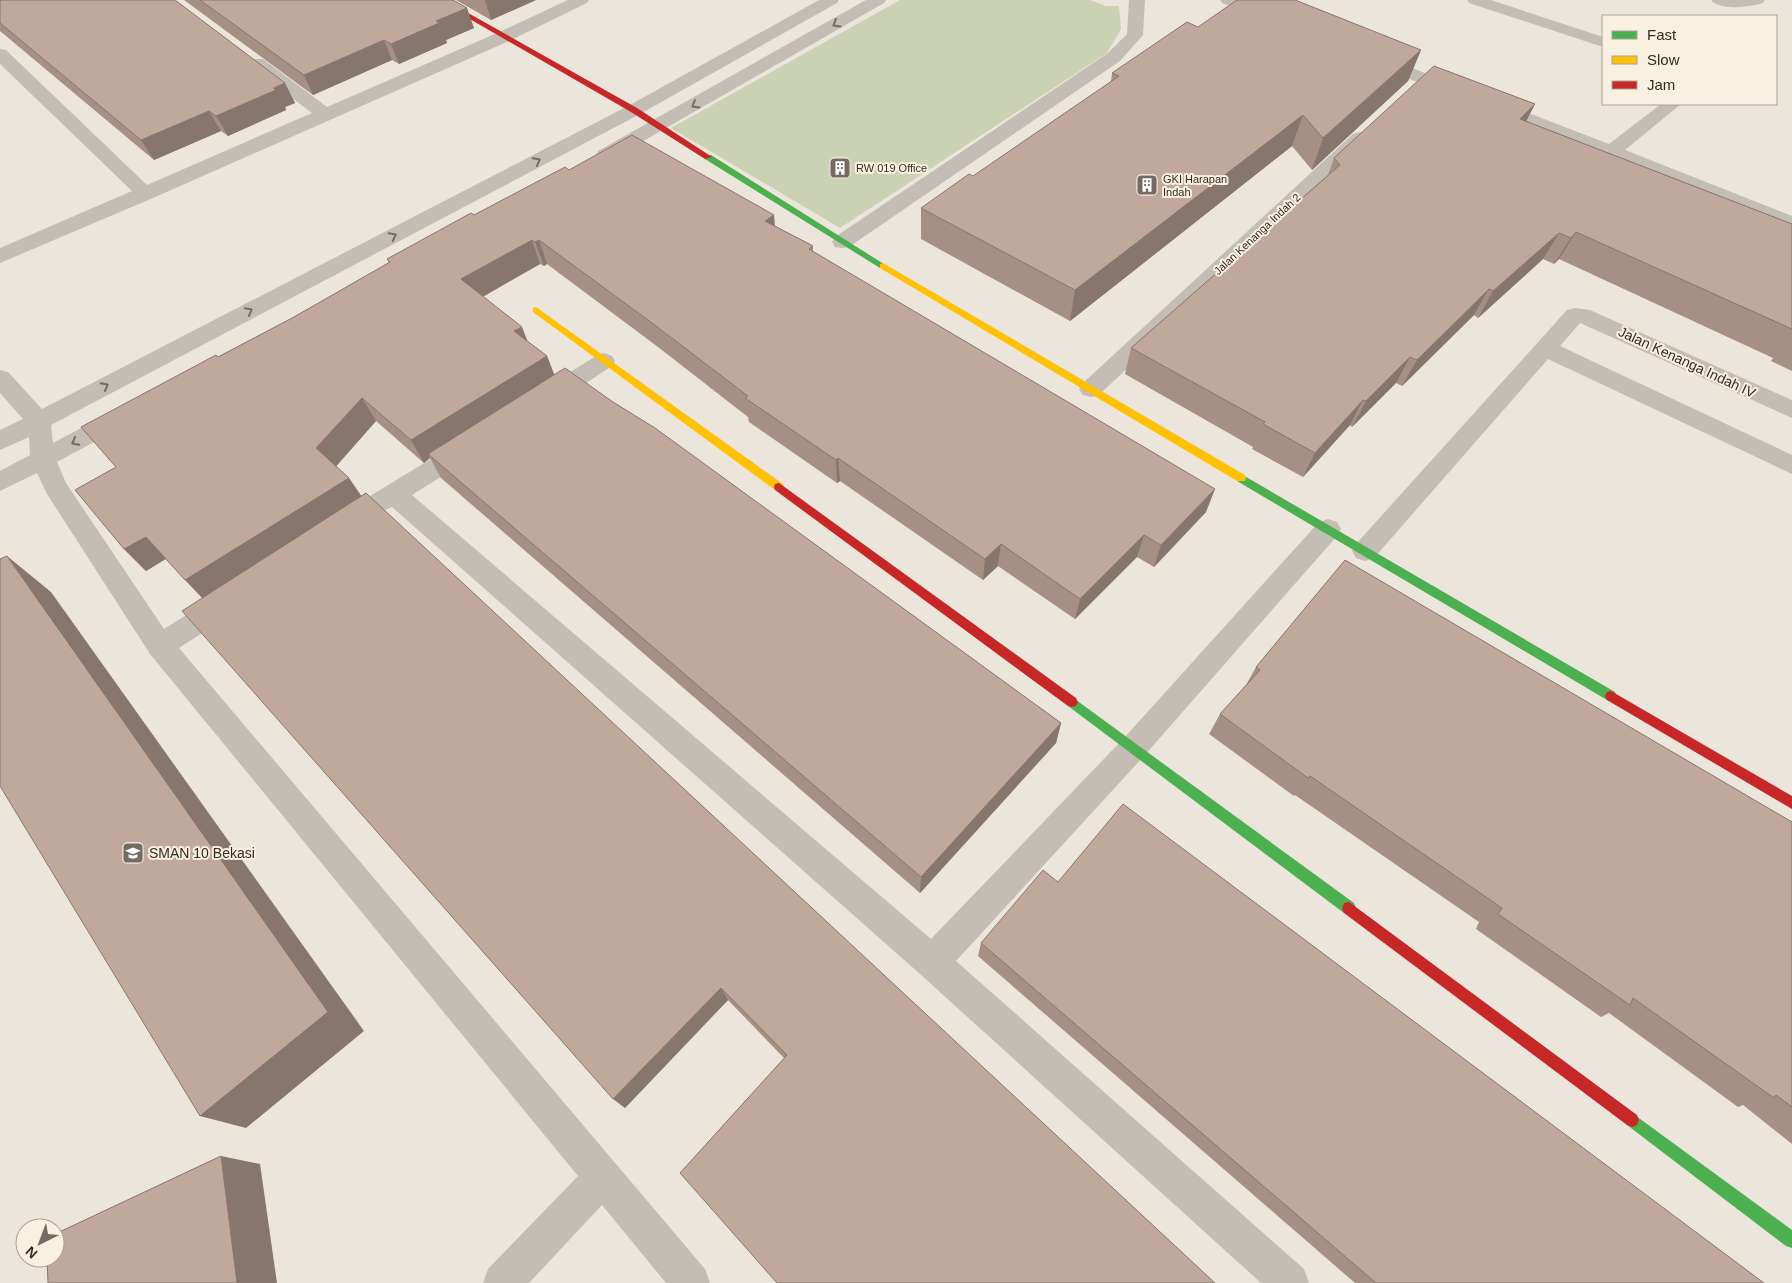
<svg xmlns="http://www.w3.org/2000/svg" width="1792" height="1283" viewBox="0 0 1792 1283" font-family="Arial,sans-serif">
  <rect width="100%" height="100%" fill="#ece5db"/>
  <polygon fill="#cbd2b4" points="900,0 1090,0 1106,6 1119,6 1121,29 1107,53 840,228 671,128"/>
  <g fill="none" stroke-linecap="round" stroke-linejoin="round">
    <g fill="#c4bdb5" fill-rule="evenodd">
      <polygon points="568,0 589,0 587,3 509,41 153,198 0,263 0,248 132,191 0,64 0,49 6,50 147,185 312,113 251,67 248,63 251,59 263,59 327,107 497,33"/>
      <polygon points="819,0 839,0 837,3 640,114 51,425 53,443 113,411 121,409 129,411 133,417 129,423 57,462 66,483 164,629 215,597 224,594 233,597 237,605 233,613 179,648 705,1269 710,1283 666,1283 602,1205 529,1283 483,1283 488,1269 578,1176 150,654 47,494 37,473 0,491 0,471 30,455 29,437 0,450 0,430 23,419 0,393 0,370 8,372 42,409 628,106"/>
      <polygon points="866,0 886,0 884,3 612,159 598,159 596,155 598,151"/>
      <polygon points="1129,0 1145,0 1143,35 1120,61 849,247 842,248 835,247 832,242 835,237 1108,53 1127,34"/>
      <polygon points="1220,0 1242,0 1274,13 1276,16 1274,19 1262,19 1222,3"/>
      <polygon points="1467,0 1491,0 1603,37 1603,47 1469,3"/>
      <path d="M1711 0H1765L1763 3C1751 7 1719 11 1711 0Z"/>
      <polygon points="1376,54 1609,144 1661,104 1681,104 1625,150 1792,216 1792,229 1603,157 1370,63 1367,59 1370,55"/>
      <polygon points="1360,132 1367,134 1369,138 1367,142 1099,395 1091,397 1083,395 1079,389 1083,383 1353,134"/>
      <polygon points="1575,308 1590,310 1792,400 1792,418 1580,323 1560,346 1792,455 1792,474 1548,359 1374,558 1365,561 1356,558 1352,551 1356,544 1567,310"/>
      <polygon points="604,353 612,356 615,361 612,366 554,404 546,406 538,404 534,398 538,392 596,356"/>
      <polygon points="468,439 477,442 480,448 477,454 412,495 931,939 1124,738 1319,522 1328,519 1337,522 1341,529 1337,536 1144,756 956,961 1304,1269 1309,1283 1261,1283 920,974 392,507 379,513 370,510 366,503 370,496 459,442"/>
    </g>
    <g fill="#4caf50" fill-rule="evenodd">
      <polygon points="705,155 711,155 887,266 886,268 880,268 705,159"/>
      <polygon points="1241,474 1615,692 1617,696 1615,700 1611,701 1607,700 1237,481 1236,478 1237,475"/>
      <polygon points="1072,697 1354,903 1356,908 1354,913 1349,914 1344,913 1068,706 1066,702 1068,698"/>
      <polygon points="1632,1113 1792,1230 1792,1248 1786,1246 1627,1125 1625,1120 1627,1115"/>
    </g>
    <g fill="#ffc107" fill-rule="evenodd">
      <polygon points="883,263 1245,475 1246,478 1245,481 1237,481 880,268 880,264"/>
      <polygon points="536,307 783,484 784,487 783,490 775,490 533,312 533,308"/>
    </g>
    <g fill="#c62828" fill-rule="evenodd">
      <polygon points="437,0 445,0 637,108 712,157 705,159 631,112"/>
      <polygon points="779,483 1076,698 1078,702 1076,706 1072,707 1068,706 775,490 774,487 775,484"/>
      <polygon points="1611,691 1792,796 1792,809 1607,700 1605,696 1607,692"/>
      <polygon points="1349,902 1637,1115 1639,1120 1637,1125 1632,1127 1627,1125 1344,913 1342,908 1344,903"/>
    </g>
  </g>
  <g fill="#a69086">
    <polygon points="0,0 295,103 285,107 286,110 228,136 221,131 154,160 0,31"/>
    <polygon points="184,0 453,0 474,28 446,40 447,43 399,64 392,60 313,95"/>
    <polygon points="456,0 536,0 491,20"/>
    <polygon points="1198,27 1421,50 1408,81 1312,170 1292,146 1070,321 921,239 921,208 973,176 1111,82 1112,73"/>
    <polygon points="1535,104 1526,121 1792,224 1792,371 1771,361 1773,358 1559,259 1554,264 1543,259 1478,318 1474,315 1402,386 1396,383 1352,427 1350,425 1303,477 1252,449 1253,447 1125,374 1131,348 1328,175 1334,158"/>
    <polygon points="569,170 775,226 813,246 813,252 1206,512 1154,567 1137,557 1075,619 998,566 983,580 840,481 837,483 749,422 748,417 658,347 547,264 544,266 540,264 483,297 527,341 547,356 554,375 1061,723 1056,743 920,893 441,478 430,458 424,463 376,421 336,466 349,478 361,496 1215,1283 784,1058 728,1000 625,1108 203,598 166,559 146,571 124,549 116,467 218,357 294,317 389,263 387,259 474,215"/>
    <polygon points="1256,667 1792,822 1792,1144 1743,1105 1738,1107 1609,1013 1601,1017 1476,929 1479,922 1295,795 1294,796 1209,734 1220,714 1246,685"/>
    <polygon points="1058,882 1764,1283 1355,1283 978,956 981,943"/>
  </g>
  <g fill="#87766d">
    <polygon points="485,0 536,0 491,20"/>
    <polygon points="467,8 474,28 446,40 447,43 399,64 391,44 436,21"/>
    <polygon points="384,40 392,60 313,95 304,75"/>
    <polygon points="1421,50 1408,81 1312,170 1323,138"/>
    <polygon points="285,83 295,103 285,107 286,110 228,136 216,116"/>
    <polygon points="1535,104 1521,131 1520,119"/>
    <polygon points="209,111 221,131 154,160 141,140"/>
    <polygon points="1303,115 1292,146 1070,321 1075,290"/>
    <polygon points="774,215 776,239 765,221"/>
    <polygon points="1576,232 1559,259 1554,264 1571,238"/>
    <polygon points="1559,233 1543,259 1478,318 1493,291"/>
    <polygon points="532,240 540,264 471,303 461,279"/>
    <polygon points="539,240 547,264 544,266 535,242"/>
    <polygon points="1489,289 1474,315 1402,386 1417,360"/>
    <polygon points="522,327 531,350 514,331"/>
    <polygon points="547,356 556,379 428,454 430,458 424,463 411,440"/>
    <polygon points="1410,357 1396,383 1352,427 1366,401"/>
    <polygon points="362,398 376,421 332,471 316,448"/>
    <polygon points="1363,400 1350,425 1303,477 1315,453"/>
    <polygon points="838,458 840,481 837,483 836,460"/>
    <polygon points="349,478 364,500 205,601 185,580"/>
    <polygon points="1215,489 1206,512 1154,567 1161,545"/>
    <polygon points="1144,535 1137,557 1075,619 1080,599"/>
    <polygon points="146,537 167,558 146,571 124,549"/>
    <polygon points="1001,544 998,566 983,580 985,559"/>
    <polygon points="7,556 51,592 364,1031 246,1128 200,1116"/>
    <polygon points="1061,723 1056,743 920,893 921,877"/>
    <polygon points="721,988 728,1000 625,1108 613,1099"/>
    <polygon points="221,1156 260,1164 277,1283 237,1283"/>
  </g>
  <g fill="#c1a89c" stroke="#87766d">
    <polygon points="0,0 175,0 285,83 273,88 276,90 216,116 209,111 141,140 0,23"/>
    <polygon points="200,0 453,0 467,8 436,21 439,23 391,44 384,40 304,75"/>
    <polygon points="1237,0 1295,0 1421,50 1323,138 1303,115 1075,290 921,208 969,174 973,176 1119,76 1112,73 1187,22 1198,27"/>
    <polygon points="1434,66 1535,104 1520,119 1792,224 1792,329 1576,232 1571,238 1559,233 1493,291 1489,289 1417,360 1410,357 1366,401 1363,400 1315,453 1263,424 1265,422 1131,348 1340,165 1334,158"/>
    <polygon points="632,135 774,215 765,221 813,246 809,249 1215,489 1161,545 1144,535 1080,599 1001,544 985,559 838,458 836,460 745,398 748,396 652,323 539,240 535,242 532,240 461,279 522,327 514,331 547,356 411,440 362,398 316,448 349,478 185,580 146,537 124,549 75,490 116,467 81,427 216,355 218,357 294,317 390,262 387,259 471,213 474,215 565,167 569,170"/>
    <polygon points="565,368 613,402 655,428 1061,723 921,877 428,454"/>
    <polygon points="366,493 1215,1283 777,1283 680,1173 787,1055 721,988 613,1099 182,611"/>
    <polygon points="7,556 328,1012 200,1116 0,786 0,559"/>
    <polygon points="1345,560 1792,822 1792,1107 1776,1095 1774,1098 1633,998 1630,1005 1498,914 1502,908 1310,776 1308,778 1220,714 1260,670 1256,667"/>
    <polygon points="1123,804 1764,1283 1376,1283 981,943 1043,870 1058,882"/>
    <polygon points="221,1156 237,1283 48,1283 47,1258 55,1258 55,1234"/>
  </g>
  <defs><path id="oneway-chevron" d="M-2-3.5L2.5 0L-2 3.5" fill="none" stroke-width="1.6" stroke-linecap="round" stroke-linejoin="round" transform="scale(1.25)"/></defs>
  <g stroke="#756c65">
    <use href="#oneway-chevron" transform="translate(836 24) rotate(150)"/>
    <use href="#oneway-chevron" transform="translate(695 105) rotate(150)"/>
    <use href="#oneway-chevron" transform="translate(537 161) rotate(-28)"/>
    <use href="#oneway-chevron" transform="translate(393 236) rotate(-28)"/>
    <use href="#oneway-chevron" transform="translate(249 311) rotate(-28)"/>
    <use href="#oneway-chevron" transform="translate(105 386) rotate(-28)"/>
    <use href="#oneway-chevron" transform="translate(75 442) rotate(152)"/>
  </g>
  <defs>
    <g id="building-square" transform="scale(1.125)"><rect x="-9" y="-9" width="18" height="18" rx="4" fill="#746b64" stroke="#faf0e1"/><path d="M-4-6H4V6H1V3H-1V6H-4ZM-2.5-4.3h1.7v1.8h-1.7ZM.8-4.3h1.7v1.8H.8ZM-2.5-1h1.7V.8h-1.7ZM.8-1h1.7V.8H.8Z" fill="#fff"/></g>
    <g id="school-square" transform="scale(1.125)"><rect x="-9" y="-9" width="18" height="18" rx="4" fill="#746b64" stroke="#faf0e1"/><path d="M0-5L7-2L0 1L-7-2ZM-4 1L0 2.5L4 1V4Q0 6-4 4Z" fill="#fff"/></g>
  </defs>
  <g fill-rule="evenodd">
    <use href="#building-square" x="840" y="168"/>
    <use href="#building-square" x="1147" y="185"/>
    <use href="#school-square" x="133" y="853"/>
  </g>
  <g text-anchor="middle" stroke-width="4" stroke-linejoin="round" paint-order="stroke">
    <g font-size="11" fill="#342a24" stroke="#faf0e1" text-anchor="start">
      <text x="856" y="172">RW 019 Office</text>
      <text x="1163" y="183">GKI Harapan<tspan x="1163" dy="13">Indah</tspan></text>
    </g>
    <g font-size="11" fill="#342a24" stroke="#faf0e1">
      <text transform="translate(1257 234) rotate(-43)" y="4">Jalan Kenanga Indah 2</text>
    </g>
    <g font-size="14" fill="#342a24" stroke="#faf0e1">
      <text transform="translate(1687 362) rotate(25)" y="5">Jalan Kenanga Indah IV</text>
    </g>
    <g font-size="14" fill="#342a24" stroke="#faf0e1" text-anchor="start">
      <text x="149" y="858">SMAN 10 Bekasi</text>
    </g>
  </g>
  <rect x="1602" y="15" width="175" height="90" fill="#faf0e1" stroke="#aba195"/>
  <rect x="1612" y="31" width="25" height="8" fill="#4caf50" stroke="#aba195"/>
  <text x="1647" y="40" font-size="15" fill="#342a24">Fast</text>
  <rect x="1612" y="56" width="25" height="8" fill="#ffc107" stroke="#aba195"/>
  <text x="1647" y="65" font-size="15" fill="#342a24">Slow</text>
  <rect x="1612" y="81" width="25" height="8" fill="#c62828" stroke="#aba195"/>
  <text x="1647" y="90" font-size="15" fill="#342a24">Jam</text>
  <g transform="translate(40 1243) rotate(222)"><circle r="24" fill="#faf0e1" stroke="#aba195"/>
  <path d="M0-4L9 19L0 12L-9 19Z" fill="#746b64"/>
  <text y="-8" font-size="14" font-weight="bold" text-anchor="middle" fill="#342a24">N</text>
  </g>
</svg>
